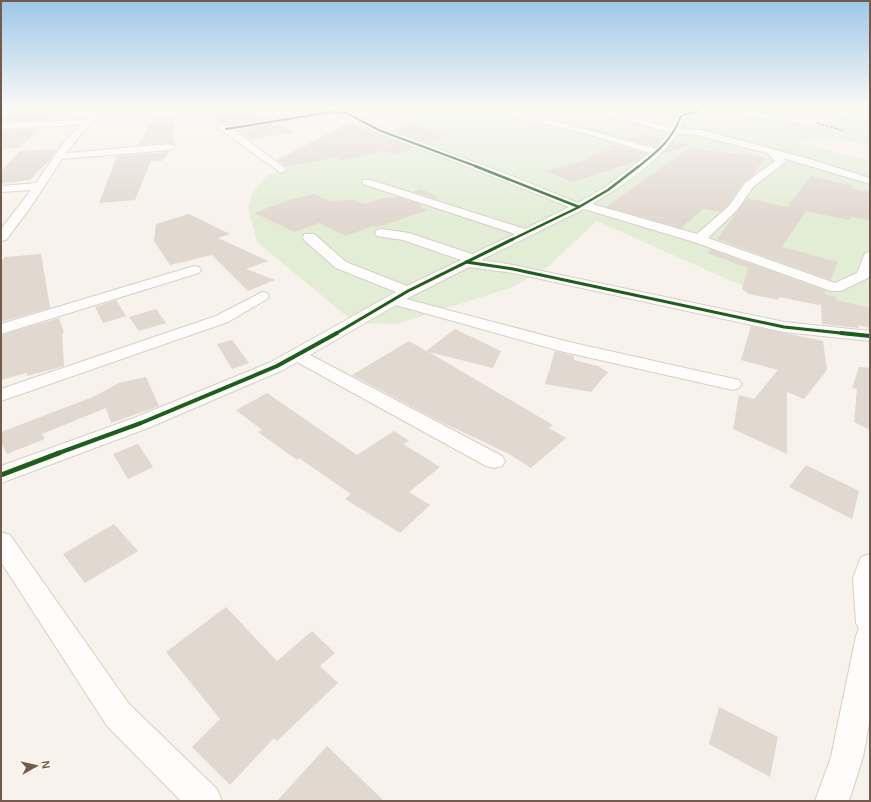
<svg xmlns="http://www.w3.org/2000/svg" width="871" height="802" viewBox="0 0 871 802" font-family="Arial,sans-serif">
  <rect width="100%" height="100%" fill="#f7f2eb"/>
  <polygon fill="#e3edd6" points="367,109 870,109 870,144 820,138 798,143 870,161 870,316 806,288 763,292 736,283 597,221 545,269 510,288 396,324 355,323 257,242 248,208 253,191 268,175 309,159 342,155 401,132 404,128 390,121 366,116"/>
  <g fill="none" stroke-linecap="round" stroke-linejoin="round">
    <polygon fill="#cde5e7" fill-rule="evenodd" points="181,109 191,109 54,122 53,121"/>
  </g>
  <g fill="#e1d8d0">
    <polygon points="231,109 252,109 268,118 227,124 222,124 205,113"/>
    <polygon points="56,111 48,120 1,122 1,119 12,113"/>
    <polygon points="155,115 173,115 174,145 170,143 138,145"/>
    <polygon points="350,122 415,148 397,155 382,151 341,161 337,157 286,167 277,160"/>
    <polygon points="279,124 294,132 249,140 237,131"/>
    <polygon points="412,124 425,128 453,133 428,143 394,131"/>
    <polygon points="40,129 19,148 1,149 1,130"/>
    <polygon points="643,134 662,138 655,147 627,139"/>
    <polygon points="673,141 691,145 662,154"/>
    <polygon points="614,144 647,154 636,162 572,182 545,171 589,159 585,158 612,149 605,147"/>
    <polygon points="689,148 742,155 745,154 765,158 752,176 744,182 728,205 720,212 703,209 681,228 606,207"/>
    <polygon points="54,149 56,151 51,159 30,180 1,184 1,171 20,151"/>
    <polygon points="169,152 162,161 151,161 135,200 99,203 117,156"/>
    <polygon points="811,176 853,186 850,188 870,192 870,220 851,217 849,220 806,211 782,247 838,262 831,280 717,239 747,198 787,207"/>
    <polygon points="421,189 439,197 435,199 413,192"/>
    <polygon points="314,194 331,201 355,200 365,204 383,198 399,197 422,205 419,206 428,210 378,227 373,226 346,236 319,223 295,232 254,213 289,200"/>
    <polygon points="189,214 230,234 218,238 268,261 246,269 275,280 248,291 212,255 170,265 154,241 156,224"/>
    <polygon points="710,249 826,291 824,294 837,297 836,300 870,308 870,328 858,325 859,328 822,324 821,303 819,305 779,297 779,300 749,294 742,289 748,268 707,253"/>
    <polygon points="41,254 50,308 1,322 1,262 5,257"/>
    <polygon points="116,300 126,316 103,323 95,307"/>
    <polygon points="156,309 166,323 139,331 129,317"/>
    <polygon points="59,318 64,333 62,334 64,366 27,376 27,373 1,380 1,335"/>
    <polygon points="751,326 823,341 827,370 804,399 787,392 787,454 733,429 739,395 754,399 778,370 741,360"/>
    <polygon points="455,329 501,351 493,368 429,352 553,425 549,428 566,438 531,468 509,454 437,420 352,375 409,341 426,351"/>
    <polygon points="232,340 249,363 232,369 217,344"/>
    <polygon points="555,351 574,356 574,360 598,366 608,372 591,392 545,384"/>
    <polygon points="859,367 870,368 870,430 854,422 857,389 852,388"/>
    <polygon points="146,377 159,406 111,423 106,408 42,434 45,439 7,454 1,443 1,432 93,397 119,383"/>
    <polygon points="267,393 357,455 394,431 409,441 403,444 440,467 409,492 430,505 400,533 345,499 351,494 299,458 297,460 258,432 262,430 236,410"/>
    <polygon points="138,444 153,467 128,479 113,454"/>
    <polygon points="806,465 859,491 852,519 789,487"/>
    <polygon points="114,524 138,551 85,583 63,554"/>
    <polygon points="226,607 277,661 312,631 335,653 320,666 338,683 277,741 274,738 230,785 192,747 220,719 166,652"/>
    <polygon points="719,707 778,737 770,777 709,744"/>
    <polygon points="327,746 384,801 277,801"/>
  </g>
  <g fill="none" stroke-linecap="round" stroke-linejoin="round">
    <g stroke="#d6cfc9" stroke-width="2">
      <g id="street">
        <polygon points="96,109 105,109 87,127 66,153 170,144 175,147 170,150 62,159 30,208 6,240 1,241 1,229 31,190 1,192 1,186 36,183 62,145 80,125 1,129 1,123 85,120"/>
        <polygon points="406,109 425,111 457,109 453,111 425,115"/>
        <path d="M496 109C510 109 522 114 535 117 576 126 616 137 656 149L669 132 586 109H600L672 128 678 114 689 111 687 109H733L817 120 856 109H869L817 126 730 113 702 112 685 118 680 129 701 130 806 158 870 178V184L783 158 786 161 784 163 753 187 737 210 708 238 835 283 857 273 865 253 870 252V275L868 278 841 291H831L694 242 584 209 481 260 513 265 784 322 870 331V341L784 332 513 273 469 267 406 299 569 342 739 380 742 384 739 388 733 390 560 351 396 305 310 355 502 456 505 461 502 466 494 468 486 466 297 362 283 370 148 428 1 483V466L134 418 271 362 396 292 336 268 304 240 303 237 304 234H314L346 262 407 286 461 260 403 240 377 236 375 233 377 230 381 229 409 233 472 254 515 234 363 184 362 182 363 180H371L525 229 569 207C508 182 446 158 384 135 366 128 351 116 331 114L233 130 285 168 286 170 281 173 223 131 217 129V125L227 126 331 110 349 111 384 129 512 176 578 203 604 188 650 153 577 131 525 120ZM677 134 698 135 767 153 775 161 745 183 729 206 697 234 592 204C623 186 656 163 677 134Z"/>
        <polygon points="194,266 199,267 201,270 199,273 1,334 1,324"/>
        <polygon points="262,292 267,293 269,296 267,299 228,322 1,401 1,389 216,316"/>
        <polygon points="1,532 10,535 129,704 217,789 222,801 181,801 107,726 1,562"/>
        <polygon points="870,554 870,718 863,757 849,801 815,801 831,757 856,636 859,629 856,623 853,578 861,557"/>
      </g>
    </g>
    <use href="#street" fill="#fefdfc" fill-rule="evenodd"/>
    <polyline stroke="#8d6e63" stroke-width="1.5" stroke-dasharray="3 1.5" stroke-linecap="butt" points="817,123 844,131"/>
    <g stroke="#fff7ec" stroke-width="3">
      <g id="cycleway-far4">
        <polyline points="226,129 331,112 346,113 381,131 478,167"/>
        <path d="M638 167C658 151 672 140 681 116L700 110"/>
      </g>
    </g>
    <g stroke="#fff7ec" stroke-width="4">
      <g id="cycleway-far3">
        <polyline points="475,166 579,207"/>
        <polyline points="511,240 579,207 608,190 639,166"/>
      </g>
    </g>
    <g stroke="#fff7ec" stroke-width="5">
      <g id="cycleway-far2">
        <polyline points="466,262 513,269 784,327 850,334"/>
        <polyline points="335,334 408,291 513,239"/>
      </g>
    </g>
    <g stroke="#fff7ec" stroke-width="6">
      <g id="cycleway-far1">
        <polyline points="841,333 870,336"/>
        <polyline points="56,454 141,423 277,366 337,333"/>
      </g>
    </g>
    <g stroke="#fff7ec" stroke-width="8">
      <polyline id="cycleway" points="1,475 59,453"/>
    </g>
    <use href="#cycleway-far4" stroke="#1b5e20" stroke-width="2"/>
    <use href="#cycleway-far3" stroke="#1b5e20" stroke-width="2.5"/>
    <use href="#cycleway-far2" stroke="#1b5e20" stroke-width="3"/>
    <use href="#cycleway-far1" stroke="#1b5e20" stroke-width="4"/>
    <use href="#cycleway" stroke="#1b5e20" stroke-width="5"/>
  </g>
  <linearGradient id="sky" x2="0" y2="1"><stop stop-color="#9dc8e8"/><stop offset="0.49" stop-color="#fbf9f6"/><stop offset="1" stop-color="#fbf9f6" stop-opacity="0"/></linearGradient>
  <rect width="871" height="221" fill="url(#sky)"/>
  <rect width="871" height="802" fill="none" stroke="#755a4b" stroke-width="4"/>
  <g transform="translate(36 766) rotate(82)" stroke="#fff7ec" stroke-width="3" paint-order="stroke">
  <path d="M0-3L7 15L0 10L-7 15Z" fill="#755a4b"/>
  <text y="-6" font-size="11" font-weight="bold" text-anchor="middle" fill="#755a4b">N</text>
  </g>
</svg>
